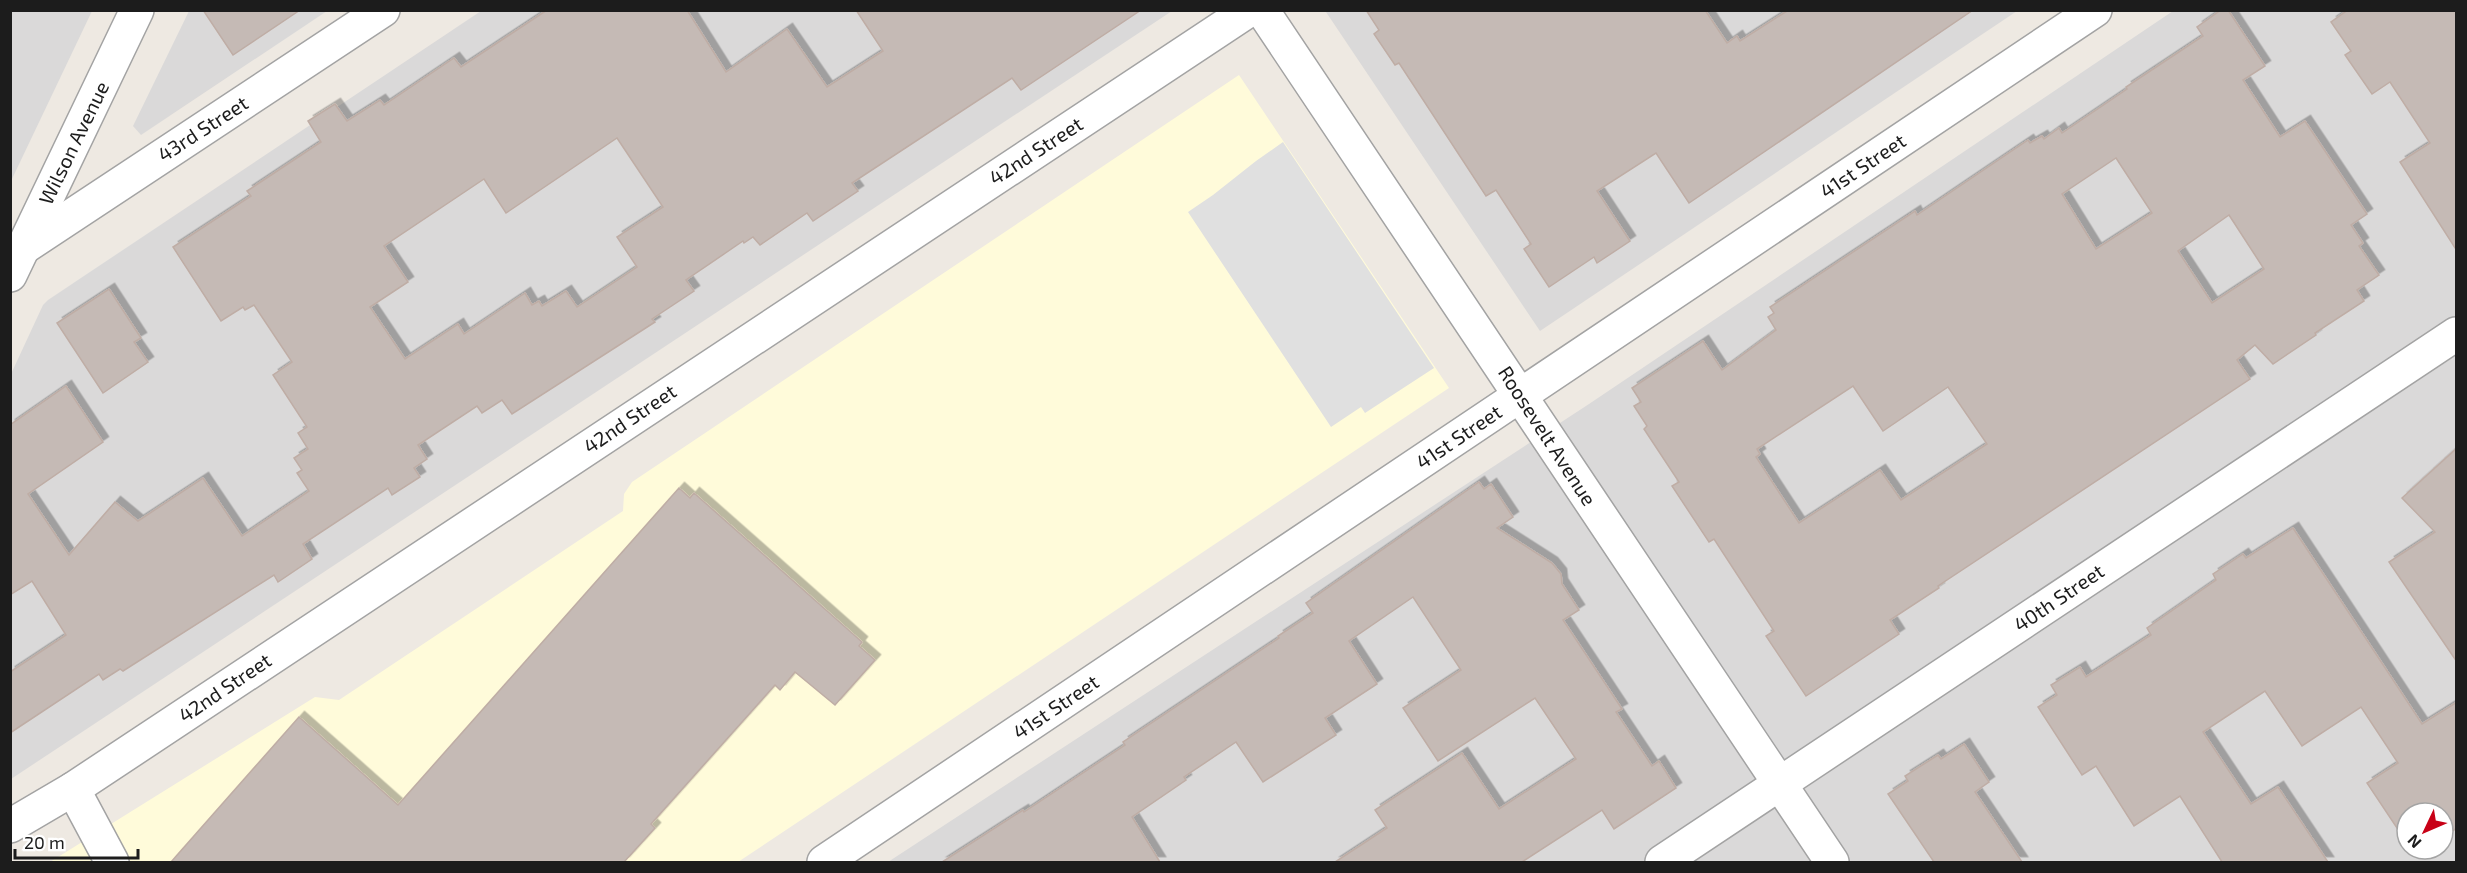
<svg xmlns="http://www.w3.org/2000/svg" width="2467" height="873" viewBox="0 0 2467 873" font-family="'Exo 2',sans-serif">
  <defs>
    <filter id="shadow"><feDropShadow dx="5.5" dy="-5.5" stdDeviation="0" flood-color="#0004"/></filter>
  </defs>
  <rect width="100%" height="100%" fill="#eee9e2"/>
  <g fill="#dad9d9" fill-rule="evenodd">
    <polygon points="11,10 92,11 11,181 10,11"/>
    <polygon points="1328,10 2017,11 1540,331 1326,12"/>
    <polygon points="189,11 327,11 141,135 133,126"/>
    <polygon points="481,11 1172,11 11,779 11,374 43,305 48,300"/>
    <path d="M2173 11H2456V862H888L1589 404ZM2407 813H2443V849H2407Z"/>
  </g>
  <polygon fill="#fffbda" points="1239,75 1449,388 738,862 50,862 315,697 339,700 623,511 624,494 632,482"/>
  <polygon fill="#e0e0e0" points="1283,142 1434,368 1365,413 1361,407 1331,427 1188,212 1213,195 1256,161"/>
  <g fill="#c5bab5" stroke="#bfada5" stroke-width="1.5" fill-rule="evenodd" filter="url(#shadow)">
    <polygon points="203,10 300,10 233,55"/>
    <path d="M547 10H687L726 72 787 29 827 87 883 51 856 10H1141L1021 90 1012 78 852 183 858 191 813 221 807 213 760 245 753 237 744 243 743 241 686 280 694 291 652 319 655 322 512 414 502 400 482 413 477 406 418 445 427 459 414 468 420 477 392 495 388 488 303 544 312 559 278 582 274 575 123 671 120 669 103 680 99 674 10 733V672L66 635 32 581 10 595V425L66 386 103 442 28 494 69 555 115 502 138 521 203 478 242 536 309 491 297 473 302 470 294 458 308 449 298 433 307 427 273 375 292 362 254 305 245 310 243 307 221 321 173 247 251 196 247 191 321 142 308 121 335 104 347 121 380 100 384 105 454 58 461 67ZM617 138 663 207 617 237 637 267 577 307 566 291 542 306 539 301 532 305 525 293 464 334 458 324 405 359 370 307 408 282 384 246 484 179 506 213Z"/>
    <polygon points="1366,10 1705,10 1727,43 1737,36 1740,41 1787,11 1973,10 1689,203 1656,153 1597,191 1630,241 1597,263 1594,257 1549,287 1524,249 1531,244 1496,190 1486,196 1399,63 1395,65 1374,34 1379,30"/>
    <path d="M2221 10H2228L2265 66 2243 80 2280 137 2305 121 2367 214 2351 225 2363 243 2359 246 2379 275 2357 290 2364 301 2315 333 2316 335 2273 364 2255 345 2237 360 2250 379 1938 586 1939 588 1890 620 1899 634 1806 696 1766 636 1774 631 1714 539 1709 542 1672 486 1679 482 1644 429 1647 426 1634 406 1641 402 1632 388 1703 341 1722 370 1776 330 1768 317 1774 313 1770 307 1915 211 1917 215 2028 140 2030 143 2042 136 2044 139 2059 128 2062 133 2127 89 2126 87 2203 36 2197 27ZM2116 158 2152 213 2096 249 2062 194ZM2229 215 2264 269 2212 303 2178 251ZM1853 386 1883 431 1948 387 1987 444 1901 500 1880 470 1799 523 1756 457 1760 454 1757 449Z"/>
    <polygon points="2348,10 2457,10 2457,251 2400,162 2430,143 2390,82 2372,94 2345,55 2351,51 2331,22"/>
    <polygon points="109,289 141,338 134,342 148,362 103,393 57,323"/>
    <polygon points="2457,448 2457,662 2389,562 2435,532 2402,498"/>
    <polygon points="1479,482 1484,489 1491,484 1513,517 1497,528 1552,563 1561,574 1562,584 1579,610 1563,620 1622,709 1616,712 1652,766 1659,761 1676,788 1614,829 1602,810 1522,862 1335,862 1387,828 1375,810 1462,753 1499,809 1576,759 1535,698 1438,761 1403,708 1461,670 1413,597 1349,641 1377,684 1325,718 1336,735 1263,782 1236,742 1184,777 1186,780 1132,817 1160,862 942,862 1023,810 1024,812 1125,745 1123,742 1279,638 1278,636 1313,613 1306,603"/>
    <polygon points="679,488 690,498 694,493 862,642 859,646 875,660 835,705 795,672 780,690 775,685 651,824 655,828 624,862 171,862 299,717 398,805"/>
    <polygon points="2293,528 2422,724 2457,702 2457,828 2443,837 2443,813 2407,813 2407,843 2367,783 2398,763 2361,707 2302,746 2265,691 2203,732 2251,804 2278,787 2328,862 2222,862 2180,796 2134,826 2096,766 2082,775 2038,707 2057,695 2051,685 2080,667 2086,677 2151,635 2147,628 2216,580 2213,574 2243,554 2246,558"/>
    <polygon points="1964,744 1989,782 1975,792 2022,862 1934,862 1888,794 1908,781 1905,776 1938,755 1941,759"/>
  </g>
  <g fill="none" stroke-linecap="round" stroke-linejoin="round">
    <g stroke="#a3a3a3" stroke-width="36">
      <g id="minor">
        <polyline points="1262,10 1832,862"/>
        <polyline points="23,248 383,10"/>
        <polyline points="10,275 137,10"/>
        <polyline points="73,789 112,862"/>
        <polyline points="10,826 73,789 1249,10"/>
        <polyline points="824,862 2095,10"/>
        <polyline points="1662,862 2456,334"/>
      </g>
    </g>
    <use href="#minor" stroke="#fff" stroke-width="33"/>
  </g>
  <g text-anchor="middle" stroke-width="4.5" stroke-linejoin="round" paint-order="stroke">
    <g font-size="20" fill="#1c1c1c" stroke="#fff">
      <text transform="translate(203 129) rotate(-33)" y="7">43rd Street</text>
      <text transform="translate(74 143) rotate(-64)" y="7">Wilson Avenue</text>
      <text transform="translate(1036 151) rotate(-33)" y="7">42nd Street</text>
      <text transform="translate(1863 166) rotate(-34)" y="7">41st Street</text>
      <text transform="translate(630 419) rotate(-34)" y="7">42nd Street</text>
      <text transform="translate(1547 436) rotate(57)" y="7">Roosevelt Avenue</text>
      <text transform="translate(1459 437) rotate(-34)" y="7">41st Street</text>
      <text transform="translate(2059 598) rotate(-34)" y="7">40th Street</text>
      <text transform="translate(225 688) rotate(-34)" y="7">42nd Street</text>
      <text transform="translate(1056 707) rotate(-34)" y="7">41st Street</text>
    </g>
  </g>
  <rect width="2467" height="873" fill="none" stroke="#1c1c1c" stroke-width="24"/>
  <g transform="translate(2425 831) rotate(226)"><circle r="28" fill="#ffffff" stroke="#a4a4a4" stroke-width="1.5"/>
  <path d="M0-4.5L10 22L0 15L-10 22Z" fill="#c80117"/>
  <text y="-9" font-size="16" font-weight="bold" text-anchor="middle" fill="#1c1c1c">N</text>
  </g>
  <path d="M15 849v9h123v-9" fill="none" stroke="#1c1c1c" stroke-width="3"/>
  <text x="24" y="849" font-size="18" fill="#1c1c1c" stroke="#ffffff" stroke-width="4.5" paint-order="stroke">20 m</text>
</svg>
